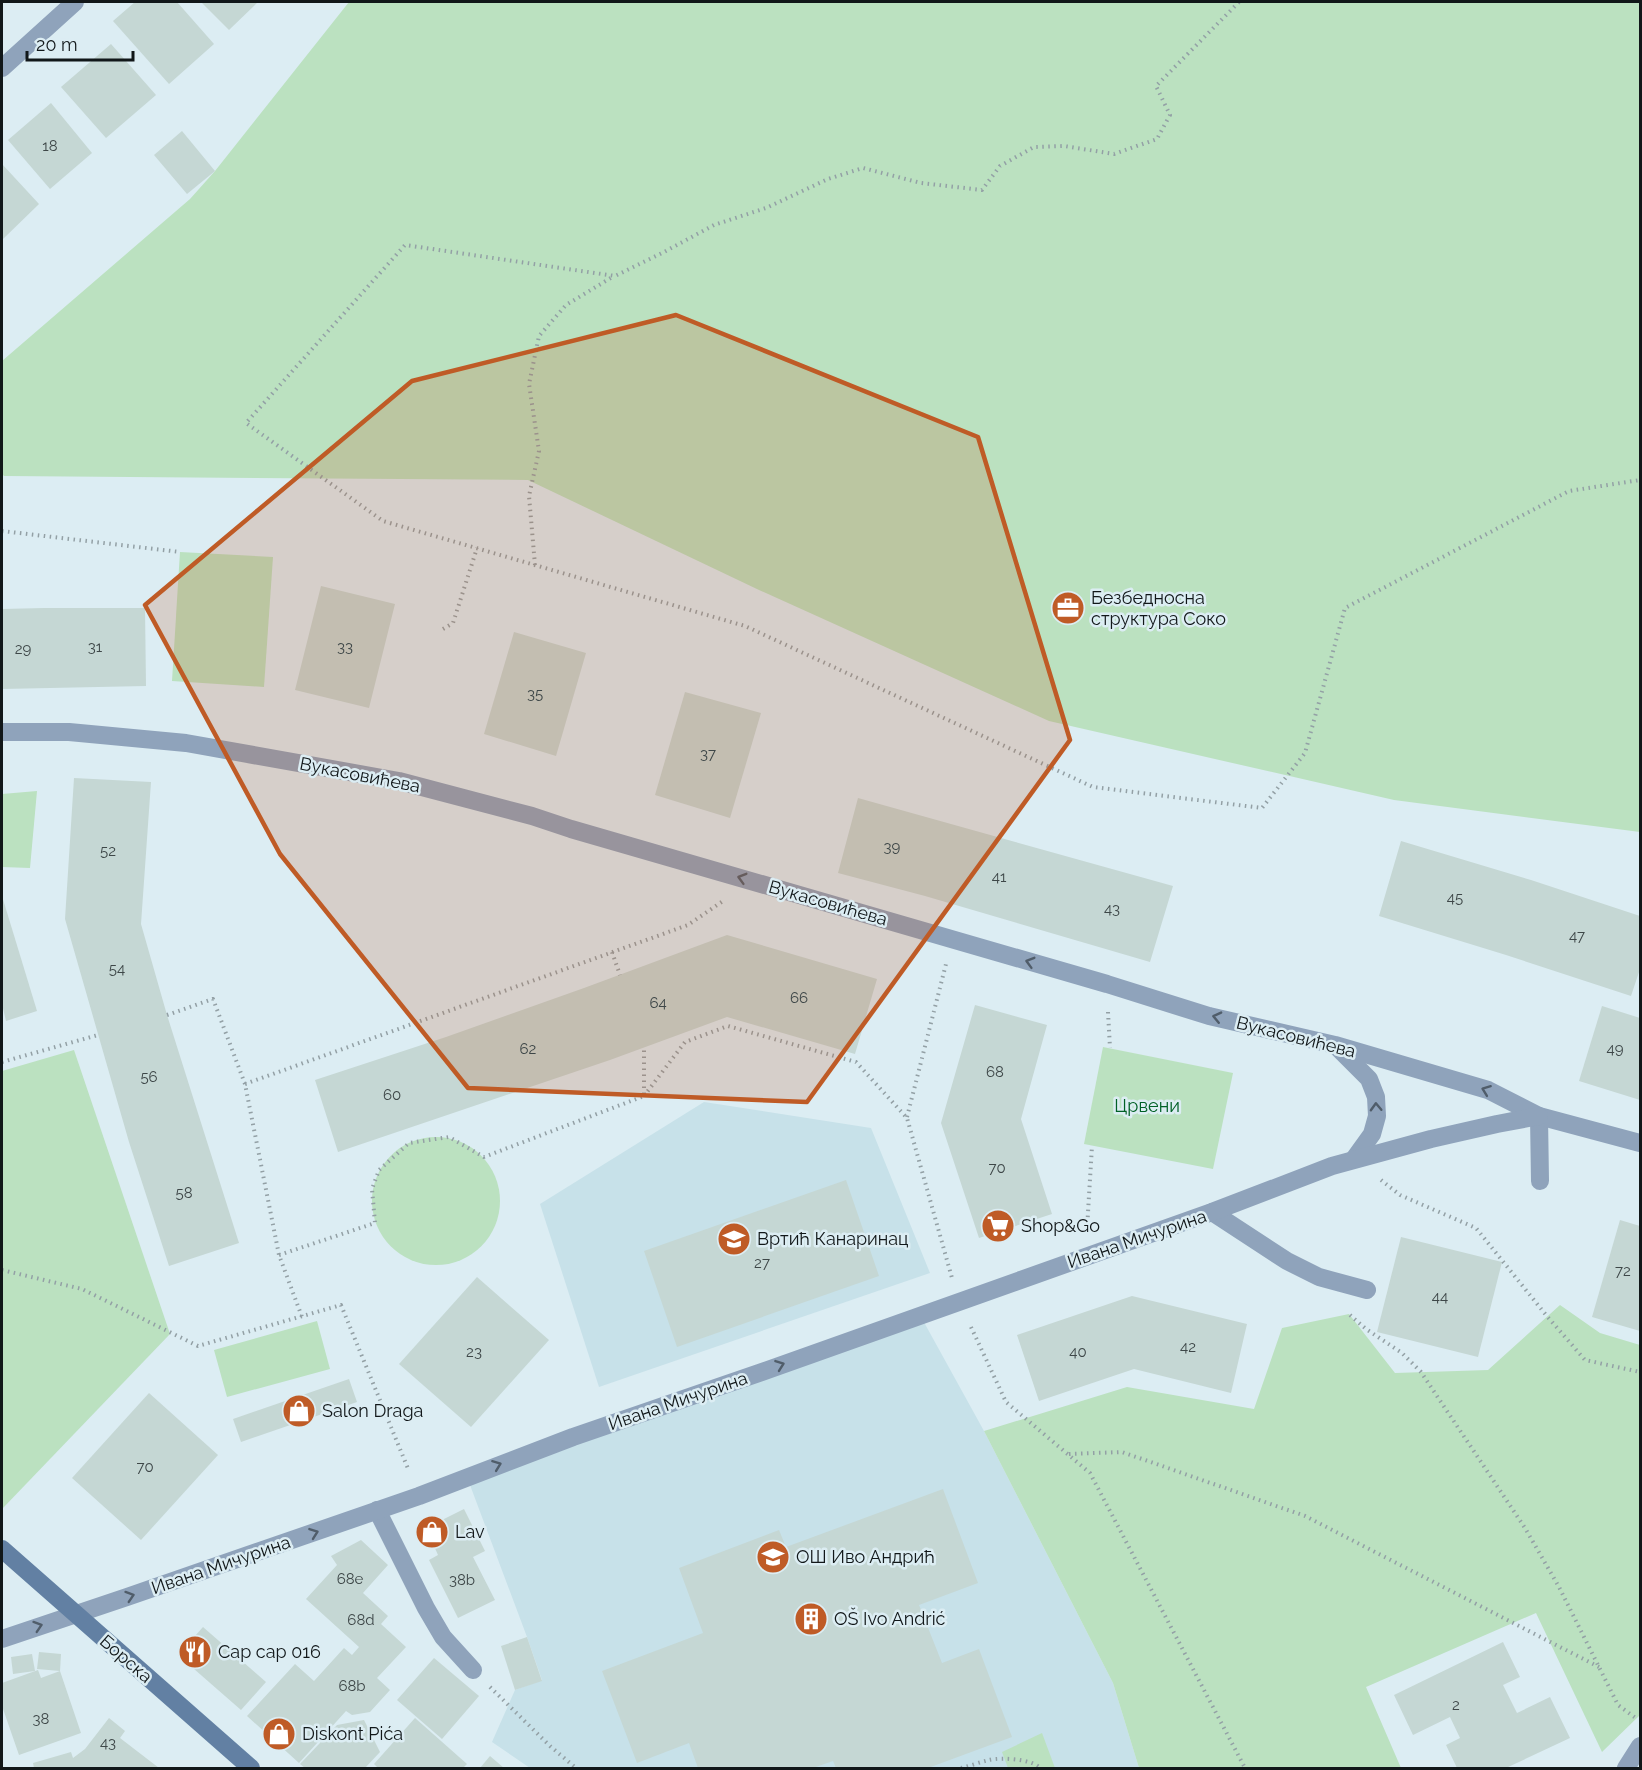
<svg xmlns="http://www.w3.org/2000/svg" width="1642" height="1770" viewBox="0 0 1642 1770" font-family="Raleway,sans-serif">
  <rect width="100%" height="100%" fill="#dcedf3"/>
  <g fill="#c7e1e9">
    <polygon points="704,1102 871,1128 930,1273 599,1387 540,1204"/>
    <polygon points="920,1315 984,1431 1113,1683 1139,1768 530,1768 492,1742 515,1690 542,1680 527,1637 467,1477"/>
  </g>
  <g fill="#bbe1c0">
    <polygon points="349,2 1640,2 1640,832 1394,800 1049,721 759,590 528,480 4,476 2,474 2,361 190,199 215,171"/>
    <polygon points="180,552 273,557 264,687 172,681"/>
    <polygon points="37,791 30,868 2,867 2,794"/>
    <polygon points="1103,1047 1233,1073 1213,1169 1084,1144"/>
    <polygon points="74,1050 170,1334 3,1508 2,1506 2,1071"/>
    <circle cx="436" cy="1201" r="64"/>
    <polygon points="1560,1305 1600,1333 1640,1345 1640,1715 1602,1752 1536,1613 1366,1687 1401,1768 1139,1768 1113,1683 984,1431 1127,1387 1254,1409 1282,1328 1349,1314 1395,1373 1488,1370"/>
    <polygon points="317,1321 330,1369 227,1397 214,1350"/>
    <polygon points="1042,1733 1055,1768 1008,1768 1002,1752"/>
  </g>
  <g fill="#c5d7d4">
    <polygon points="135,2 177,2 214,44 169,84 113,21"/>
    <polygon points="201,2 258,2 229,30"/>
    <polygon points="111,44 156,95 106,138 61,87"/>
    <polygon points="51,103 92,153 50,189 8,140"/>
    <polygon points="182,131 215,171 187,194 154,155"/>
    <polygon points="2,164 39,204 2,240"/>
    <polygon points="321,586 395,604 369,708 295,690"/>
    <polygon points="44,608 145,608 146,686 2,689 2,609"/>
    <polygon points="514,632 586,653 556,756 484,734"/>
    <polygon points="685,692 761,713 730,818 655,795"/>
    <polygon points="74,778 151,782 141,924 167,1015 239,1243 169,1266 129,1142 65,919"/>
    <polygon points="858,798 1173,886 1150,962 925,896 838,873"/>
    <polygon points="1401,841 1531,880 1640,916 1640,969 1631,996 1506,955 1379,916"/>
    <polygon points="2,896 37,1011 6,1021 2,1004"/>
    <polygon points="727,935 877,979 855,1054 727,1017 610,1060 338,1152 315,1080 446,1037 584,988"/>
    <polygon points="975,1005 1047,1025 1021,1119 1052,1214 979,1238 941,1123"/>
    <polygon points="1602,1006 1640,1018 1640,1100 1579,1081"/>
    <polygon points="846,1180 879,1276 677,1347 644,1251"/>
    <polygon points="1620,1220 1640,1226 1640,1331 1592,1317"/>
    <polygon points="1401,1237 1502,1262 1478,1357 1377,1332"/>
    <polygon points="477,1277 549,1340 471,1427 399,1364"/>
    <polygon points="1132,1296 1247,1324 1231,1393 1134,1369 1039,1401 1017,1335"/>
    <polygon points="349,1379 357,1402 241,1442 233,1419"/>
    <polygon points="149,1393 218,1455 141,1540 72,1478"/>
    <polygon points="943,1489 978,1583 919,1605 942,1663 979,1649 1012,1737 928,1768 836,1768 833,1761 813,1768 698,1768 689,1743 637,1763 602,1671 703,1633 679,1568 779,1530 786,1547"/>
    <polygon points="464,1509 485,1551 473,1557 495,1600 458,1618 429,1560 438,1555 426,1528"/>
    <polygon points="361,1540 388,1565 363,1593 388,1616 381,1624 406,1647 377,1678 390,1690 370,1712 352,1715 346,1711 299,1763 247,1716 295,1664 314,1681 344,1648 352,1655 359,1647 306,1599 337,1565 331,1556"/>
    <polygon points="203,1627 266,1682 241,1710 178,1655"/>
    <polygon points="527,1637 542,1681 515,1690 501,1646"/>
    <polygon points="1503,1642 1520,1677 1503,1685 1517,1713 1550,1697 1570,1738 1506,1768 1457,1768 1446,1745 1460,1738 1450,1717 1413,1735 1394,1695"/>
    <polygon points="39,1652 61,1654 60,1671 37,1669"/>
    <polygon points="32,1654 35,1671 13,1674 11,1657"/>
    <polygon points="434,1658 479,1696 442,1739 397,1700"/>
    <polygon points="38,1670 41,1678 60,1671 81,1733 19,1755 2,1706 2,1683"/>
    <polygon points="109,1718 125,1731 120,1738 159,1768 34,1768 33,1763 71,1752 73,1758 85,1749"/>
    <polygon points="415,1718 467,1764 463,1768 378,1768 374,1764"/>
    <polygon points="364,1720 380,1752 365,1768 305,1768 300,1764 337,1725"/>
    <polygon points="490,1756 504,1768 480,1768"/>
  </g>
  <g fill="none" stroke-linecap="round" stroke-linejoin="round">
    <g stroke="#93a0a5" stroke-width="4" stroke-dasharray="1.5 4.5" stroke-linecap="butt">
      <polyline points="1239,2 1156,86 1170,115 1157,139 1114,154 1064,146 1034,147 1000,166 982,190 921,183 863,168 828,179 766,208 714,225 664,252 615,276 405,245 246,423 383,521 745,626 1093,787 1262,808 1305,753 1345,608 1569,491 1640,480"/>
      <polyline points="2,531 180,552"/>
      <polyline points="535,565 529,496 539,451 529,384 539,336 566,305 614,276"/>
      <polyline points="443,629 453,623 477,548"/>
      <polyline points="612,952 620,975"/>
      <polyline points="1108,1012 1110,1048"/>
      <polyline points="167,1015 213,999 245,1084 279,1255 302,1317"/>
      <polyline points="2,1062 98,1035"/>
      <polyline points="245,1084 688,925 723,901"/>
      <polyline points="644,1096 685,1042 728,1026 856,1062 907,1118 952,1278"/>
      <polyline points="907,1117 946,964"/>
      <polyline points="1381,1180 1400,1195 1476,1228 1546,1315 1585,1360 1640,1372"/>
      <polyline points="1087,1229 1092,1146"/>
      <polyline points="279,1255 375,1223 372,1189 379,1170 409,1143 449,1137 484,1157 644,1096 644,1048"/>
      <polyline points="2,1270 82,1289 198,1346 341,1305 409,1471"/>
      <polyline points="1350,1315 1366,1329 1402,1353 1421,1372 1525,1528 1559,1587 1618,1705 1637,1719"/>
      <polyline points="971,1327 1006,1402 1090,1473 1245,1768"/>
      <polyline points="1069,1454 1122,1452 1305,1516 1599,1667"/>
      <polyline points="490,1687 550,1746 576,1768"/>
      <path d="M961 1768C970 1766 980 1762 989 1760 1001 1757 1032 1759 1040 1768"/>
    </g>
    <g stroke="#8fa3bb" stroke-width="18">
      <polyline points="1539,1116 1540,1181"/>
      <polyline points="1212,1212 1287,1261 1319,1277 1367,1290"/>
      <polyline points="377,1510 426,1608 443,1637 473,1670"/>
    </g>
    <g stroke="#8fa3bb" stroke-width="18">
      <polyline points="2,68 75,2"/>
      <polyline points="2,732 69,732 186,743 399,781 532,816 571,829 1107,984 1209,1016 1335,1045 1488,1090 1539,1116 1640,1143"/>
      <polyline points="1337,1047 1369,1079 1376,1097 1377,1116 1372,1134 1354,1159"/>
      <polyline points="2,1639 127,1597 419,1496 573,1437 759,1373 1212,1212 1332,1166 1431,1139 1497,1124 1539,1116"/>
      <polyline points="1626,1768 1640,1746"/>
    </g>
    <polyline stroke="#6280a3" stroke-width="18" points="2,1549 251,1768"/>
  </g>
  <defs><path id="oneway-chevron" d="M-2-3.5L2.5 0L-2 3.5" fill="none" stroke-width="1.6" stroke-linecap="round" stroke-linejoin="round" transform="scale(1.5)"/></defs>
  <g stroke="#505d6a">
    <use href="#oneway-chevron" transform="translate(742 878) rotate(-164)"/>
    <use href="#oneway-chevron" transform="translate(1030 962) rotate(-164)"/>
    <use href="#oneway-chevron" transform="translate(1217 1017) rotate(-167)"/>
    <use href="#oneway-chevron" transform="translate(1486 1090) rotate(-159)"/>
    <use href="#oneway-chevron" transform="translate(1376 1107) rotate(-92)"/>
    <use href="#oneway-chevron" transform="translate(780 1365) rotate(-20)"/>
    <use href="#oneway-chevron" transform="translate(497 1465) rotate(-21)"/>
    <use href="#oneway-chevron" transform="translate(314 1533) rotate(-20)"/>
    <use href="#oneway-chevron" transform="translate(130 1596) rotate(-18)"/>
    <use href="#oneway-chevron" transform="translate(38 1626) rotate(-18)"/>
  </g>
  <path fill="#bf5b26" fill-opacity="0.2" stroke="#bf5b26" stroke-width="4.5" stroke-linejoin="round" d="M676 315 978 437 1070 740 807 1102 468 1088 280 854 145 605 412 381Z"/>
  <defs>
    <g id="office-disc" transform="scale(1.725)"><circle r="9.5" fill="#bf5b26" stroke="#dcedf3"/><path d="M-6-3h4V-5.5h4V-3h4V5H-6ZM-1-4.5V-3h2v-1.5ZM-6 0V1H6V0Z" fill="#fff"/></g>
    <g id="supermarket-disc" transform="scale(1.725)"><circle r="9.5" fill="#bf5b26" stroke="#dcedf3"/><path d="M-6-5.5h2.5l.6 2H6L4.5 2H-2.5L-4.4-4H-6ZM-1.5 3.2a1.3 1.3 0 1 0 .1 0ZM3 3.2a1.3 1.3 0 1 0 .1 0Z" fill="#fff"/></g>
    <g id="school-disc" transform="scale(1.725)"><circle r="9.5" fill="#bf5b26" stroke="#dcedf3"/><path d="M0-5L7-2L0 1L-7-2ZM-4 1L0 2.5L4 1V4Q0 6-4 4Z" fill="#fff"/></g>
    <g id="shop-disc" transform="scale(1.725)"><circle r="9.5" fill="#bf5b26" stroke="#dcedf3"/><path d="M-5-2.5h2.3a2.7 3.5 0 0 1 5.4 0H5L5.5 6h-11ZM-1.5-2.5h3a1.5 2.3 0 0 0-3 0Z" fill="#fff"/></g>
    <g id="building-disc" transform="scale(1.725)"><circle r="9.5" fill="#bf5b26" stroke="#dcedf3"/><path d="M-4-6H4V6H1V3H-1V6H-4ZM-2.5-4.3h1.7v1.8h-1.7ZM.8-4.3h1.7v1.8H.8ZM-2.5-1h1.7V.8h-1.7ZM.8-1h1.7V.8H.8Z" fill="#fff"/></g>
    <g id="restaurant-disc" transform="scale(1.725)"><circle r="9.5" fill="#bf5b26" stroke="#dcedf3"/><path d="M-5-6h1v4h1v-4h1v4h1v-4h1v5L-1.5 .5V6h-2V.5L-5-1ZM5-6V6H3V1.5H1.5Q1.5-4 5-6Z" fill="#fff"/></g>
  </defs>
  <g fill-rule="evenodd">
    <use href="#office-disc" x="1068" y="608"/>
    <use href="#supermarket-disc" x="998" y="1226"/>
    <use href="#school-disc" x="734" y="1239"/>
    <use href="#shop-disc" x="299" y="1411"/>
    <use href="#shop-disc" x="432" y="1532"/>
    <use href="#school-disc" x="773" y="1557"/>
    <use href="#building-disc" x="811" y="1619"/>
    <use href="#restaurant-disc" x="195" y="1652"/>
    <use href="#shop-disc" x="279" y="1734"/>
  </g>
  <g text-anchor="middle" stroke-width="5" stroke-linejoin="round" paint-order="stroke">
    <g font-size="15" fill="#3e4748">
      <text x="50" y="151">18</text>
      <text x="95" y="652">31</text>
      <text x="345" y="652">33</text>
      <text x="23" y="654">29</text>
      <text x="535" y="699">35</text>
      <text x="708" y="759">37</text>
      <text x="892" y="852">39</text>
      <text x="108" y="856">52</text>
      <text x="999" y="882">41</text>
      <text x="1455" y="903">45</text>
      <text x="1112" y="914">43</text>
      <text x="1577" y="941">47</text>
      <text x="117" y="974">54</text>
      <text x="799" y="1003">66</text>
      <text x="658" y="1008">64</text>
      <text x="528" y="1054">62</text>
      <text x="1615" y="1054">49</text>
      <text x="995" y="1077">68</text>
      <text x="149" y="1082">56</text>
      <text x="392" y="1100">60</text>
      <text x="997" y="1173">70</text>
      <text x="184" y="1198">58</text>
      <text x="762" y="1268">27</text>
      <text x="1623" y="1276">72</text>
      <text x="1440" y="1302">44</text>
      <text x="1188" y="1352">42</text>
      <text x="474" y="1357">23</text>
      <text x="1078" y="1357">40</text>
      <text x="145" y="1472">70</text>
      <text x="350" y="1584">68e</text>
      <text x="462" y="1585">38b</text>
      <text x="361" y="1625">68d</text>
      <text x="352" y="1691">68b</text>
      <text x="1456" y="1710">2</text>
      <text x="41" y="1724">38</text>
      <text x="108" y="1748">43</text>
    </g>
    <g font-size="18" fill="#111719" stroke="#dcedf3" text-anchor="start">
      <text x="1091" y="604">Безбедносна<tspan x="1091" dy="21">структура Соко</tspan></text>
      <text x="1021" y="1232">Shop&amp;Go</text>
      <text x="757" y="1245">Вртић Канаринац</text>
      <text x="322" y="1417">Salon Draga</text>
      <text x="455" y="1538">Lav</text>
      <text x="796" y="1563">ОШ Иво Андрић</text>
      <text x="834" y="1625">OŠ Ivo Andrić</text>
      <text x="218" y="1658">Cap cap 016</text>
      <text x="302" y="1740">Diskont Pića</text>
    </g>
    <g font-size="18" fill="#111719" stroke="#dcedf3">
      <text transform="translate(360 775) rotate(11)" y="6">Вукасовићева</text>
      <text transform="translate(828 903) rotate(16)" y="6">Вукасовићева</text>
      <text transform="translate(1296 1037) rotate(14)" y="6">Вукасовићева</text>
      <text transform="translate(1137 1239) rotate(-19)" y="6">Ивана Мичурина</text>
      <text transform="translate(678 1401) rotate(-19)" y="6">Ивана Мичурина</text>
      <text transform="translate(221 1565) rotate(-19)" y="6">Ивана Мичурина</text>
      <text transform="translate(126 1659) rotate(41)" y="6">Борска</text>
    </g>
    <g font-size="18" fill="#006126" stroke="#dcedf3">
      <text x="1147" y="1112">Црвени</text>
    </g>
  </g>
  <rect width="1642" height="1770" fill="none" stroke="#111719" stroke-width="6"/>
  <path d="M27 51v9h106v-9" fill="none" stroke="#111719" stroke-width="3"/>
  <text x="36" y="51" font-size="18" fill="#111719" stroke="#dcedf3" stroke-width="4.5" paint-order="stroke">20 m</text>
</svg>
